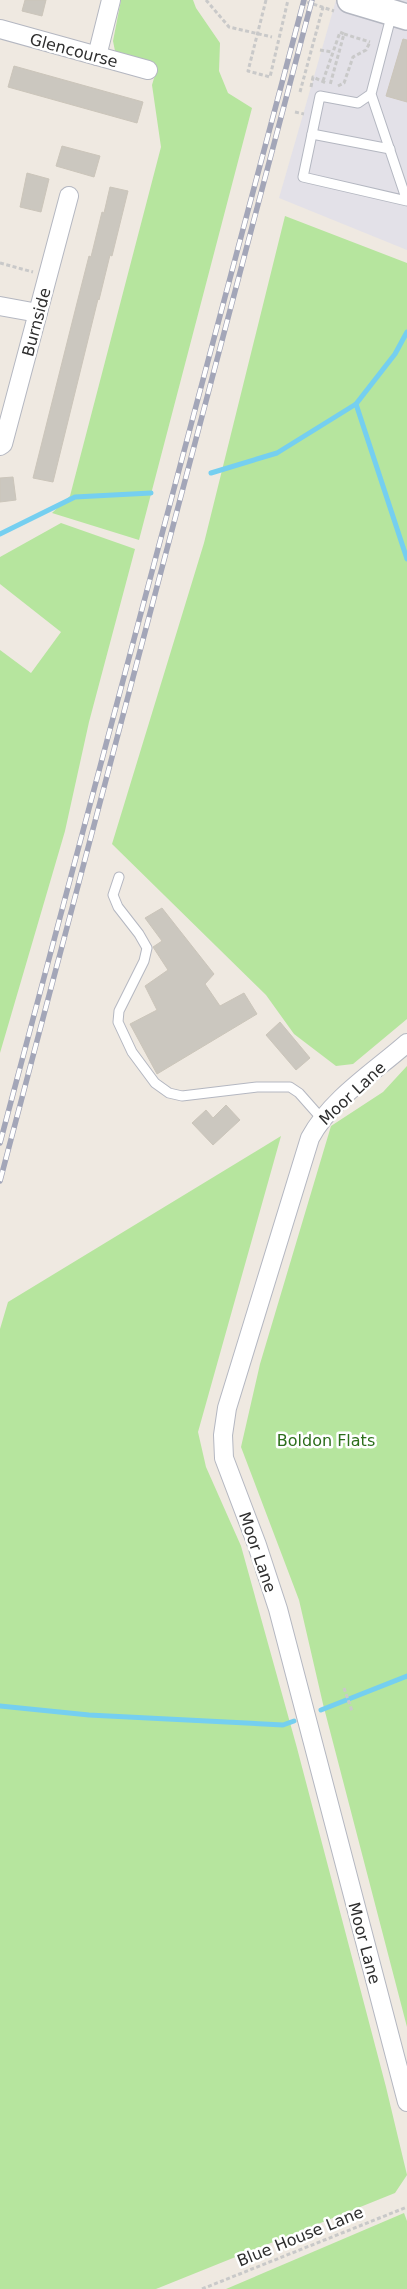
<svg xmlns="http://www.w3.org/2000/svg" width="407" height="2289" viewBox="0 0 407 2289" font-family="'DejaVu Sans',sans-serif">
  <rect width="100%" height="100%" fill="#efe9e1"/>
  <polygon fill="#e3e1e8" points="336,0 407,0 407,250 279,198"/>
  <g fill="#b6e59e">
    <polygon points="121,0 193,0 196,8 220,43 219,71 228,93 252,108 139,540 52,513 70,496 161,147 152,85 157,68 115,51 113,41"/>
    <polygon points="285,216 407,263 407,1019 353,1064 336,1066 294,1034 266,995 112,844 204,543"/>
    <polygon points="61,523 135,549 89,722 65,831 0,1053 0,650 31,673 61,632 0,584 0,557"/>
    <polygon points="407,1066 407,2027 323,1704 299,1600 241,1447 260,1364 331,1126 383,1092"/>
    <polygon points="281,1136 198,1432 206,1467 241,1546 297,1748 386,2087 407,2175 395,2193 156,2289 0,2289 0,1329 8,1302"/>
    <polygon points="404,2213 407,2221 407,2289 226,2289"/>
  </g>
  <g fill="none" stroke-linecap="round" stroke-linejoin="round">
    <g stroke="#75cff0" stroke-width="5">
      <polyline points="356,404 407,559"/>
      <polyline points="211,473 277,453 356,404 395,354 407,332"/>
      <polyline points="0,534 75,497 151,493"/>
      <polyline points="0,1706 89,1715 283,1725 294,1721"/>
      <polyline points="321,1710 407,1676"/>
    </g>
  </g>
  <g fill="#cbc7bf" stroke="#cbc5ba">
    <polygon points="25,0 46,0 42,16 22,11"/>
    <polygon points="403,39 407,40 407,102 386,96"/>
    <polygon points="14,66 143,102 137,123 8,87"/>
    <polygon points="62,146 100,156 94,177 56,166"/>
    <polygon points="27,173 49,179 41,212 20,207"/>
    <polygon points="110,187 128,191 112,256 110,255 99,300 98,299 53,482 33,478 77,303 89,256 91,257 102,212 104,213"/>
    <polygon points="13,477 16,500 0,502 0,478"/>
    <polygon points="162,908 214,974 205,984 220,1006 244,993 257,1014 157,1074 130,1024 157,1010 145,986 168,970 153,947 162,941 145,918"/>
    <polygon points="280,1022 310,1058 296,1070 266,1035"/>
    <polygon points="226,1105 240,1120 213,1145 192,1123 206,1110 213,1118"/>
  </g>
  <g fill="none" stroke-linecap="round" stroke-linejoin="round">
    <g stroke="#b4b7c1" stroke-width="11">
      <g id="lane">
        <polyline points="371,94 358,103 320,96 303,177 407,201 371,94 392,13"/>
        <polyline points="312,134 390,149"/>
        <polyline points="119,877 113,895 118,907 139,934 147,948 144,961 119,1011 118,1022 132,1052 155,1083 169,1093 182,1096 257,1087 290,1087 299,1093 322,1119"/>
      </g>
    </g>
    <g stroke="#b4b7c1" stroke-width="20">
      <g id="street">
        <polyline points="0,29 148,70"/>
        <polyline points="97,56 111,0"/>
        <polyline points="0,306 38,313"/>
        <polyline points="0,446 3,444 69,196"/>
        <path d="M407 1043C374 1072 331 1099 310 1138L227 1408 223 1435 224 1458 257 1545 278 1609 407 2102"/>
      </g>
    </g>
    <g stroke="#b4b7c1" stroke-width="28">
      <polyline id="secondary" points="350,0 407,17"/>
    </g>
    <g stroke="#c9c9c9" stroke-width="3" stroke-dasharray="4 2.5" stroke-linecap="butt">
      <polyline points="206,0 229,27 272,37"/>
      <polyline points="266,0 248,71 270,77 288,0"/>
      <polyline points="301,0 334,11"/>
      <polyline points="344,34 370,42"/>
      <polyline points="320,50 332,52"/>
      <polyline points="323,81 340,32 344,34 330,85"/>
      <polyline points="338,86 344,83 353,57 366,50 370,42"/>
      <polyline points="311,87 313,77 326,83"/>
      <polyline points="300,92 323,7"/>
      <polyline points="295,112 304,114"/>
      <polyline points="0,263 33,272"/>
      <polyline points="344,1688 352,1711"/>
      <polyline points="202,2289 407,2207"/>
    </g>
    <use href="#lane" stroke="#fff" stroke-width="9"/>
    <use href="#street" stroke="#fff" stroke-width="18"/>
    <use href="#secondary" stroke="#fff" stroke-width="25"/>
    <g stroke="#a3a6b8" stroke-width="5.5">
      <g id="rail">
        <polyline points="0,1143 304,0"/>
        <polyline points="0,1181 312,0"/>
      </g>
    </g>
    <use href="#rail" stroke="#fff" stroke-width="4" stroke-dasharray="11" stroke-linecap="butt"/>
  </g>
  <g text-anchor="middle" stroke-width="5" stroke-linejoin="round" paint-order="stroke">
    <g font-size="16" fill="#2e2e2e" stroke="#fff">
      <text transform="translate(74 50) rotate(15)" y="6">Glencourse</text>
      <text transform="translate(36 322) rotate(-75)" y="6">Burnside</text>
      <text transform="translate(352 1093) rotate(-43)" y="6">Moor Lane</text>
      <text transform="translate(258 1552) rotate(71)" y="6">Moor Lane</text>
      <text transform="translate(365 1943) rotate(75)" y="6">Moor Lane</text>
      <text transform="translate(300 2236) rotate(-22)" y="6">Blue House Lane</text>
    </g>
    <g font-size="16" fill="#2c6e1b" stroke="#fff">
      <text x="326" y="1446">Boldon Flats</text>
    </g>
  </g>
</svg>
